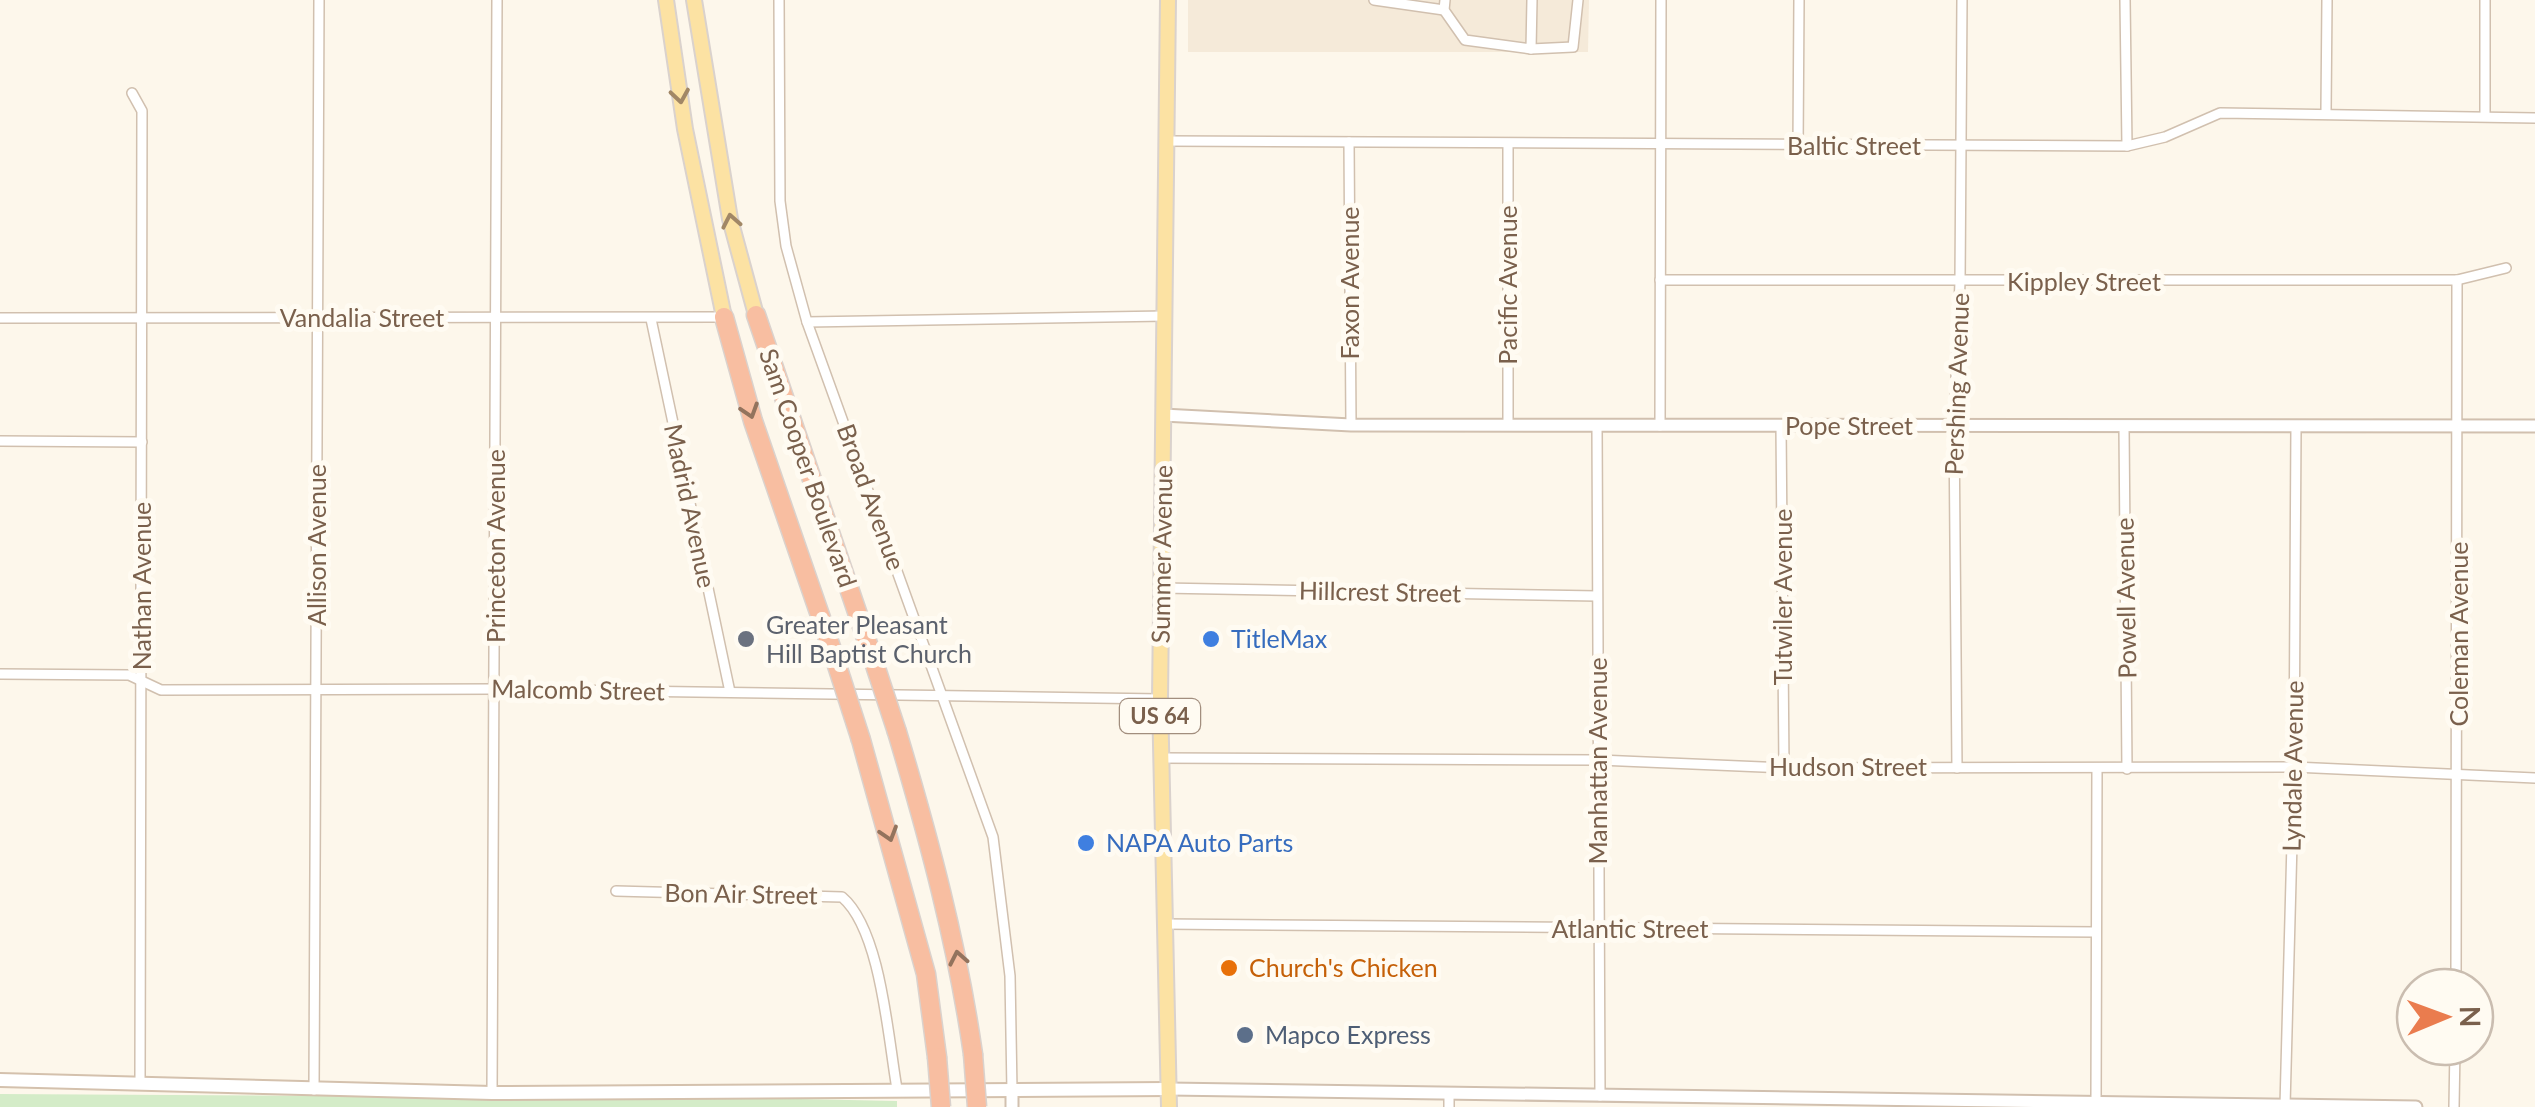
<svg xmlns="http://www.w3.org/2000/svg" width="2535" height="1107" viewBox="0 0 2535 1107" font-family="Lato,sans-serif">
  <rect width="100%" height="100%" fill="#fdf7eb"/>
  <polygon fill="#f5ead9" points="1188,0 1589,0 1588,52 1188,52"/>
  <polygon fill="#d4ecc8" points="0,1094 800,1099 897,1101 897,1107 0,1107"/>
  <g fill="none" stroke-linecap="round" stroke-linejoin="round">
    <g stroke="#d1c0af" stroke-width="12">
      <g id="minor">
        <polyline points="779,0 780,201 786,246 807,322 993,837 1010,976 1012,1091"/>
        <polyline points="1374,0 1444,10"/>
        <polyline points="1445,0 1444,10 1465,40 1531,49 1532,0"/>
        <polyline points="2125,0 2127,146"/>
        <polyline points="1531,49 1573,47 1578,0"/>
        <polyline points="132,93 142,111 140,1082"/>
        <polyline points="2326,111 2327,0"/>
        <polyline points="2485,116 2485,0"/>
        <polyline points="1167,141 2127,146 2165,137 2220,113 2535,118"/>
        <polyline points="1349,142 1351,425"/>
        <polyline points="1798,147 1799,0"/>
        <polyline points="1660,280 2457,280 2506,268"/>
        <polyline points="0,318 724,317"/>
        <polyline points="651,319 730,692"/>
        <polyline points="807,322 1165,316"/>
        <polyline points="1508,425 1508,144"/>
        <polyline points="1597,426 1600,1096"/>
        <polyline points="1660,426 1661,0"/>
        <polyline points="1781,426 1784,768"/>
        <polyline points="2124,427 2127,769"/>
        <polyline points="0,441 142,442"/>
        <polyline points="1162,588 1597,596"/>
        <polyline points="0,674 129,675 161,690 495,689 1160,699"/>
        <polyline points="1161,758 1599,760 1784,768 2294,767 2535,778"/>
        <polyline points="1957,768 1954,426 1960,282 1962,0"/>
        <path d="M616 891 842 897C881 930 888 1038 897 1089"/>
        <polyline points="1164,924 2096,932"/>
        <polyline points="2456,987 2457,280"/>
        <polyline points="314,1090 319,0"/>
        <polyline points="492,1093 497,0"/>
        <polyline points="2096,1103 2097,768"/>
        <polyline points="2285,1106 2294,767 2296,426"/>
        <polyline points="1449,1107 1449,1094"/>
        <polyline points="2454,1107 2455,1047"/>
      </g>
    </g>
    <g stroke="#d1c0af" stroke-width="15">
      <g id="tertiary">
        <polyline points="1163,415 1351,425 2535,426"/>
        <polyline points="1169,1089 2416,1107"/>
        <polyline points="1012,1091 1012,1107"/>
      </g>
    </g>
    <g stroke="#d4c1ad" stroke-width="16">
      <polyline id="secondary" points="0,1080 492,1093 1169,1089"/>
    </g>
    <g stroke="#dad2cd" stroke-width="18">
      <g id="primary">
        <polyline points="666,0 685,129 724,317"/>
        <polyline points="694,0 730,219 756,315"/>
        <polyline points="1168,0 1160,699 1169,1107"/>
      </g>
    </g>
    <g stroke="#dad2cd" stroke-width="21">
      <g id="motorway">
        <polyline points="756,315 870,650"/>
        <polyline points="724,317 753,421 832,650"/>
        <path d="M897 732C929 839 957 943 973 1054"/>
        <polyline points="861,740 926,974 937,1057"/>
      </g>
    </g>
    <use href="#minor" stroke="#fff" stroke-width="9"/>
    <use href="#tertiary" stroke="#fff" stroke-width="11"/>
    <use href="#secondary" stroke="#fff" stroke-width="12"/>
    <use href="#primary" stroke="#fce2a3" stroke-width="14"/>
    <use href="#motorway" stroke="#f8bea1" stroke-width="18"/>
    <g stroke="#dad2cd" stroke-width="21" stroke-linecap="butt">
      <g id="motorway-bridge">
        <polyline points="832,650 861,740"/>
        <polyline points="870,650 897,732"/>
        <polyline points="973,1054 977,1107"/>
        <polyline points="937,1057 941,1107"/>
      </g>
    </g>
    <use href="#motorway-bridge" stroke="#f8bea1" stroke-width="18"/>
  </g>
  <defs><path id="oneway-chevron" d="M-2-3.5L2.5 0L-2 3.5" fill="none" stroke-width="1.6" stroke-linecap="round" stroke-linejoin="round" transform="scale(2.5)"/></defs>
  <g stroke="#a18766">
    <use href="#oneway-chevron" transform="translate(680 96) rotate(81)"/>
    <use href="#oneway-chevron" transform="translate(731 221) rotate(-101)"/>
  </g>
  <g stroke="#93735d">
    <use href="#oneway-chevron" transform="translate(750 411) rotate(72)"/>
    <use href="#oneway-chevron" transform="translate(889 834) rotate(73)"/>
    <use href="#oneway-chevron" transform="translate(958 958) rotate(-101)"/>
  </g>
  <circle fill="#6b7280" stroke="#fffbf2" stroke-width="4" cx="746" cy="639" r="10"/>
  <g fill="#3f7fe0" stroke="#fffbf2" stroke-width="4">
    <circle cx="1211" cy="639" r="10"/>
    <circle cx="1086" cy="843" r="10"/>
  </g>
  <circle fill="#e8710a" stroke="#fffbf2" stroke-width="4" cx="1229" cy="968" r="10"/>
  <circle fill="#5c6f8a" stroke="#fffbf2" stroke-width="4" cx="1245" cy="1035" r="10"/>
  <g text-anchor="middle" stroke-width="10" stroke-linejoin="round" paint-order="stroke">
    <rect fill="#fffbf2" stroke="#a28e7e" stroke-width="2.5" x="1120" y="699" width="80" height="34" rx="8"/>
    <g font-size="22" font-weight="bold" fill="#7a604c">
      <text x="1160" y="724">US 64</text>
    </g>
    <g font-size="25" fill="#7a604c" stroke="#fffbf2">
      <text x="1854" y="155">Baltic Street</text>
      <text x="2084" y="291">Kippley Street</text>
      <text transform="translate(1350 283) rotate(-90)" y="9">Faxon Avenue</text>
      <text transform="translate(1508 285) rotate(-90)" y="9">Pacific Avenue</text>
      <text x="362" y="327">Vandalia Street</text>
      <text transform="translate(1957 384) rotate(-88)" y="9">Pershing Avenue</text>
      <text x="1849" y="435">Pope Street</text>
      <text transform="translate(808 468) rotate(71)" y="9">Sam Cooper Boulevard</text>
      <text transform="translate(871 497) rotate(70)" y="9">Broad Avenue</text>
      <text transform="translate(690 506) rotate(78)" y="9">Madrid Avenue</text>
      <text transform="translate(317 545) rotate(-90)" y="9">Allison Avenue</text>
      <text transform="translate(496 546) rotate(-90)" y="9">Princeton Avenue</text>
      <text transform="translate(1162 554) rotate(-89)" y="9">Summer Avenue</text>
      <text transform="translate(142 586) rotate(-90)" y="9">Nathan Avenue</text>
      <text transform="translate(1380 592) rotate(1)" y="9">Hillcrest Street</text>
      <text transform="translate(1783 597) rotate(-90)" y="9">Tutwiler Avenue</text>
      <text transform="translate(2126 598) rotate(-91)" y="9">Powell Avenue</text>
      <text transform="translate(2459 634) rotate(-90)" y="9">Coleman Avenue</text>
      <text transform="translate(578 690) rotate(1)" y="9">Malcomb Street</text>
      <text transform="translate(1598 761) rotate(-90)" y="9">Manhattan Avenue</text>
      <text transform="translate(2293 766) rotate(-89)" y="9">Lyndale Avenue</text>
      <text x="1848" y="776">Hudson Street</text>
      <text transform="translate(741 894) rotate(1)" y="9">Bon Air Street</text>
      <text x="1630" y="938">Atlantic Street</text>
    </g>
    <g font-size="25" fill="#5b616d" stroke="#fffbf2" text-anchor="start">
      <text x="766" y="634">Greater Pleasant<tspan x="766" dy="29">Hill Baptist Church</tspan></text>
    </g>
    <g font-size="25" fill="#366cbe" stroke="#fffbf2" text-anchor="start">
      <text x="1231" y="648">TitleMax</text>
      <text x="1106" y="852">NAPA Auto Parts</text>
    </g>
    <g font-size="25" fill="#c56008" stroke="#fffbf2" text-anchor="start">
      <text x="1249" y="977">Church's Chicken</text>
    </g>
    <g font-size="25" fill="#4e5e75" stroke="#fffbf2" text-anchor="start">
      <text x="1265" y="1044">Mapco Express</text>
    </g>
  </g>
  <g transform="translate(2445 1017) rotate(89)"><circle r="48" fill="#fffbf2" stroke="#cabdb0" stroke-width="2.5"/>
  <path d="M0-8L18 38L0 25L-18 38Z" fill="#ea7c4e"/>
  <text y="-15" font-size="28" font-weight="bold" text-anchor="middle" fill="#7a604c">N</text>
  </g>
</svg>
